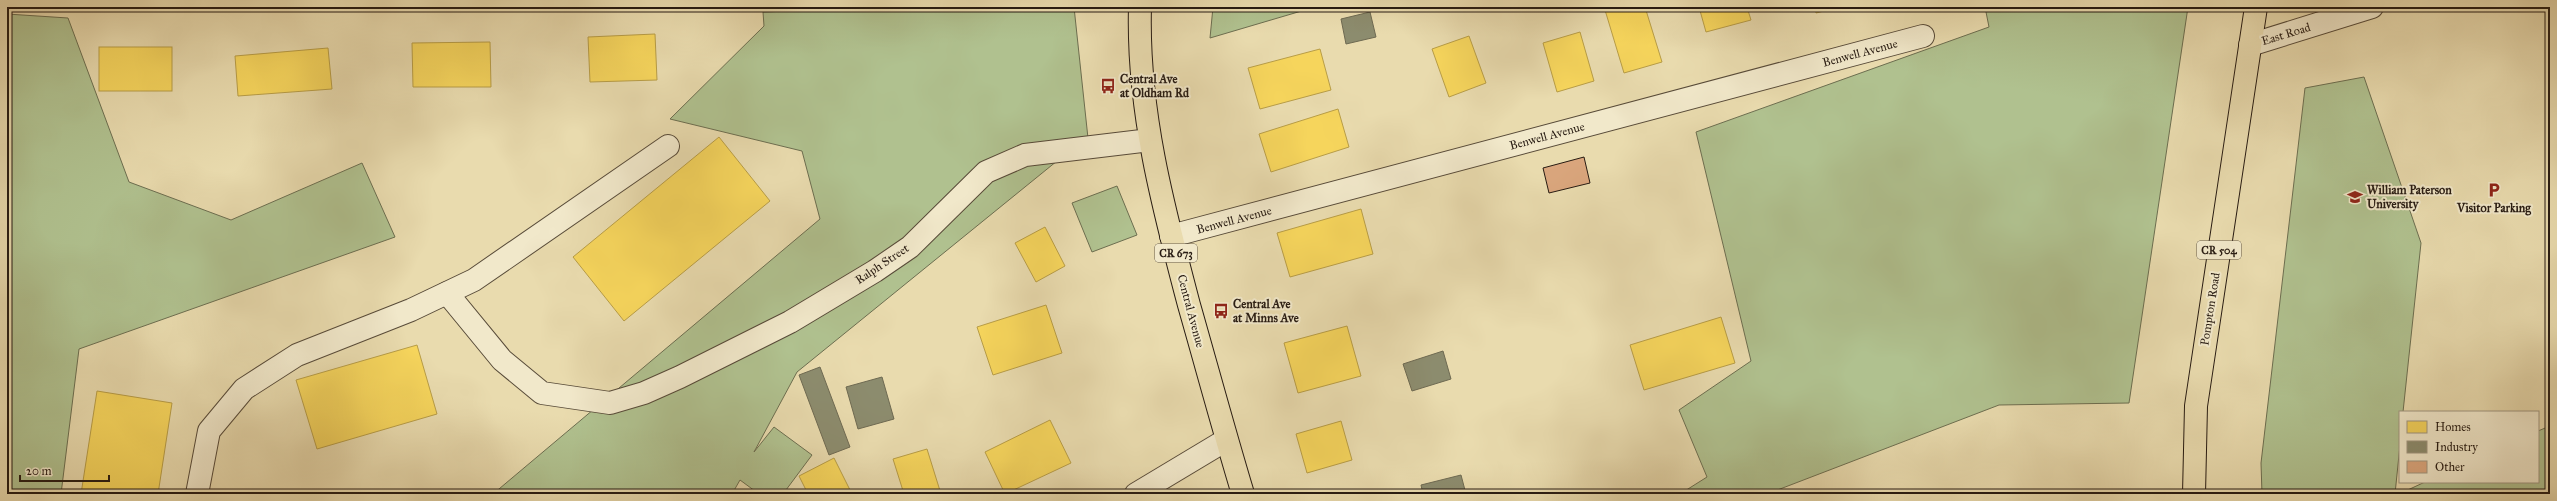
<svg xmlns="http://www.w3.org/2000/svg" width="2557" height="501" viewBox="0 0 2557 501" font-family="'IM FELL Great Primer',serif">
  <rect width="100%" height="100%" fill="#e9dbae"/>
  <filter id="stains"><feTurbulence type="fractalNoise" baseFrequency=".005" numOctaves="4"/><feColorMatrix values="0 0 0 0 .2 0 0 0 0 .09 0 0 0 0 .02 0 0 0 .5 -.17"/></filter>
  <radialGradient id="worn" r=".72"><stop offset=".6" stop-color="#630" stop-opacity="0"/><stop offset="1" stop-color="#630" stop-opacity=".3"/></radialGradient>
  <g fill="#b0c18f" stroke="#6c6e50">
    <polygon points="889,7 1074,7 1090,157 1057,161 797,372 754,452 774,427 812,455 783,494 759,494 740,480 732,494 493,494 820,219 802,151 670,119 764,26 763,12"/>
    <polygon points="1213,7 1315,7 1210,38"/>
    <polygon points="1985,7 2188,7 2129,403 1999,405 1767,494 1680,494 1707,477 1679,410 1751,361 1696,132 1989,27"/>
    <polygon points="7,14 68,18 129,182 231,220 362,163 395,237 79,349 61,494 7,494"/>
    <polygon points="2364,77 2421,243 2403,412 2400,412 2400,445 2395,494 2262,494 2261,463 2305,88"/>
    <polygon points="1117,186 1137,235 1092,252 1072,203"/>
    <polygon points="2550,426 2550,494 2399,494 2425,482 2538,482 2538,431"/>
  </g>
  <g fill="#f6d55c" stroke="#b89d46">
    <polygon points="1613,7 1645,7 1662,62 1624,73 1605,10"/>
    <polygon points="1699,7 1747,7 1751,20 1706,32"/>
    <polygon points="1815,7 1840,7 1816,13"/>
    <polygon points="1580,32 1594,81 1557,92 1543,43"/>
    <polygon points="655,34 657,80 590,82 588,37"/>
    <polygon points="1469,36 1486,83 1449,97 1432,49"/>
    <polygon points="490,42 491,87 413,87 412,43"/>
    <rect x="99" y="47" width="73" height="44"/>
    <polygon points="328,48 332,89 238,96 235,56"/>
    <polygon points="1320,49 1331,90 1260,109 1248,68"/>
    <polygon points="1338,109 1349,147 1271,172 1259,134"/>
    <polygon points="719,137 770,201 624,321 573,257"/>
    <polygon points="1361,209 1373,254 1290,277 1277,233"/>
    <polygon points="1045,227 1065,266 1036,282 1015,243"/>
    <polygon points="1046,305 1062,353 993,375 977,327"/>
    <polygon points="1721,317 1735,363 1644,390 1630,345"/>
    <polygon points="1347,326 1361,376 1298,393 1284,343"/>
    <polygon points="417,345 437,414 317,449 296,380"/>
    <polygon points="97,391 172,403 158,494 81,494"/>
    <polygon points="1050,420 1071,463 1005,494 985,452"/>
    <polygon points="1341,421 1352,460 1307,473 1296,434"/>
    <polygon points="927,449 941,494 904,494 893,459"/>
    <polygon points="834,458 852,494 808,494 799,476"/>
  </g>
  <g fill="#8c8c6e" stroke="#6e6a52">
    <polygon points="1370,12 1376,37 1346,44 1341,19"/>
    <polygon points="1443,351 1451,379 1412,391 1403,364"/>
    <polygon points="820,367 850,447 829,455 799,375"/>
    <polygon points="882,377 894,419 858,429 846,387"/>
    <polygon points="1461,475 1466,494 1423,494 1421,485"/>
  </g>
  <polygon fill="#daa67d" stroke="#271b12" points="1584,157 1590,183 1549,193 1543,168"/>
  <g fill="none" stroke-linecap="round" stroke-linejoin="round">
    <g stroke="#584b39" stroke-width="24">
      <g id="minor">
        <polyline points="2250,45 2372,7"/>
        <polyline points="1171,236 1923,36"/>
        <polyline points="447,293 502,360 542,393 610,403 644,393 680,377 790,322 875,271 910,247 986,172 1025,155 1150,140"/>
        <polyline points="197,494 209,431 244,389 297,355 411,310 474,280 668,146"/>
        <polyline points="1136,494 1226,440"/>
      </g>
    </g>
    <g stroke="#271b12" stroke-width="24">
      <g id="major">
        <path d="M1140 7C1137 109 1163 207 1189 305 1207 368 1224 431 1243 494"/>
        <polyline points="2194,494 2196,406 2256,7"/>
      </g>
    </g>
    <use href="#minor" stroke="#f1e8ca" stroke-width="22"/>
    <use href="#major" stroke="#e9dbae" stroke-width="22"/>
  </g>
  <defs>
    <g id="bus-bare" transform="scale(1.2)"><path d="M-5-6H5V4H4V6H2V4H-2V6H-4V4H-5ZM-3.5-4V0h7V-4ZM-3.5 1.2v1.5H-2V1.2ZM2 1.2v1.5H3.5V1.2Z" fill="#8f2418" stroke="#f1e8ca" stroke-width="2.5" paint-order="stroke"/></g>
    <g id="parking-bare" transform="scale(1.2)"><path d="M-3.5-5.5H1a3.5 3.5 0 0 1 0 7H-1V5.5H-3.5ZM-1-3.4V-.6H.8a1.4 1.4 0 0 0 0-2.8Z" fill="#8f2418" stroke="#f1e8ca" stroke-width="2.5" paint-order="stroke"/></g>
    <g id="university-bare" transform="scale(1.2)"><path d="M0-5L7-2L0 1L-7-2ZM-4 1L0 2.5L4 1V4Q0 6-4 4Z" fill="#8f2418" stroke="#f1e8ca" stroke-width="2.5" paint-order="stroke"/></g>
  </defs>
  <g fill-rule="evenodd">
    <use href="#bus-bare" x="1108" y="86"/>
    <use href="#parking-bare" x="2494" y="190"/>
    <use href="#university-bare" x="2355" y="197"/>
    <use href="#bus-bare" x="1221" y="311"/>
  </g>
  <g text-anchor="middle" stroke-width="4" stroke-linejoin="round" paint-order="stroke">
    <g fill="#f1e8ca" stroke="#645849" stroke-width="1">
      <rect x="2197" y="241" width="44" height="18" rx="3"/>
      <rect x="1155" y="244" width="42" height="18" rx="3"/>
    </g>
    <g font-size="11" font-weight="bold" fill="#271b12">
      <text x="2219" y="254">CR 504</text>
      <text x="1176" y="257">CR 673</text>
    </g>
    <g font-size="12" fill="#271b12" stroke="#f1e8ca">
      <text transform="translate(2286 34) rotate(-17)" y="4">East Road</text>
      <text transform="translate(1860 53) rotate(-15)" y="4">Benwell Avenue</text>
      <text transform="translate(1547 136) rotate(-15)" y="4">Benwell Avenue</text>
      <text transform="translate(1234 220) rotate(-15)" y="4">Benwell Avenue</text>
      <text transform="translate(882 264) rotate(-34)" y="4">Ralph Street</text>
      <text transform="translate(2210 309) rotate(-81)" y="4">Pompton Road</text>
      <text transform="translate(1191 311) rotate(75)" y="4">Central Avenue</text>
    </g>
    <g font-size="12" font-weight="bold" fill="#271b12" stroke="#f1e8ca" text-anchor="start">
      <text x="1120" y="83">Central Ave<tspan x="1120" dy="14">at Oldham Rd</tspan></text>
      <text x="2367" y="194">William Paterson<tspan x="2367" dy="14">University</tspan></text>
      <text x="2494" y="212" text-anchor="middle">Visitor Parking</text>
      <text x="1233" y="308">Central Ave<tspan x="1233" dy="14">at Minns Ave</tspan></text>
    </g>
  </g>
  <rect width="2557" height="501" fill="none" stroke="#e9dbae" stroke-width="24"/>
  <rect x="8" y="8" width="2541" height="485" fill="none" stroke="#271b12" stroke-width="2"/>
  <rect x="12" y="12" width="2533" height="477" fill="none" stroke="#271b12"/>
  <rect x="2399" y="411" width="140" height="72" fill="#f1e8ca" stroke="#a09680"/>
  <rect x="2407" y="421" width="20" height="12" fill="#f6d55c" stroke="#a09680"/>
  <text x="2435" y="431" font-size="12" fill="#271b12">Homes</text>
  <rect x="2407" y="441" width="20" height="12" fill="#8c8c6e" stroke="#a09680"/>
  <text x="2435" y="451" font-size="12" fill="#271b12">Industry</text>
  <rect x="2407" y="461" width="20" height="12" fill="#daa67d" stroke="#a09680"/>
  <text x="2435" y="471" font-size="12" fill="#271b12">Other</text>
  <path d="M20 475v6h89v-6" fill="none" stroke="#271b12" stroke-width="2"/>
  <text x="26" y="475" font-size="12" fill="#271b12" stroke="#f1e8ca" stroke-width="3" paint-order="stroke">20 m</text>
  <rect width="100%" height="100%" filter="url(#stains)"/>
  <rect width="100%" height="100%" fill="url(#worn)"/>
</svg>
